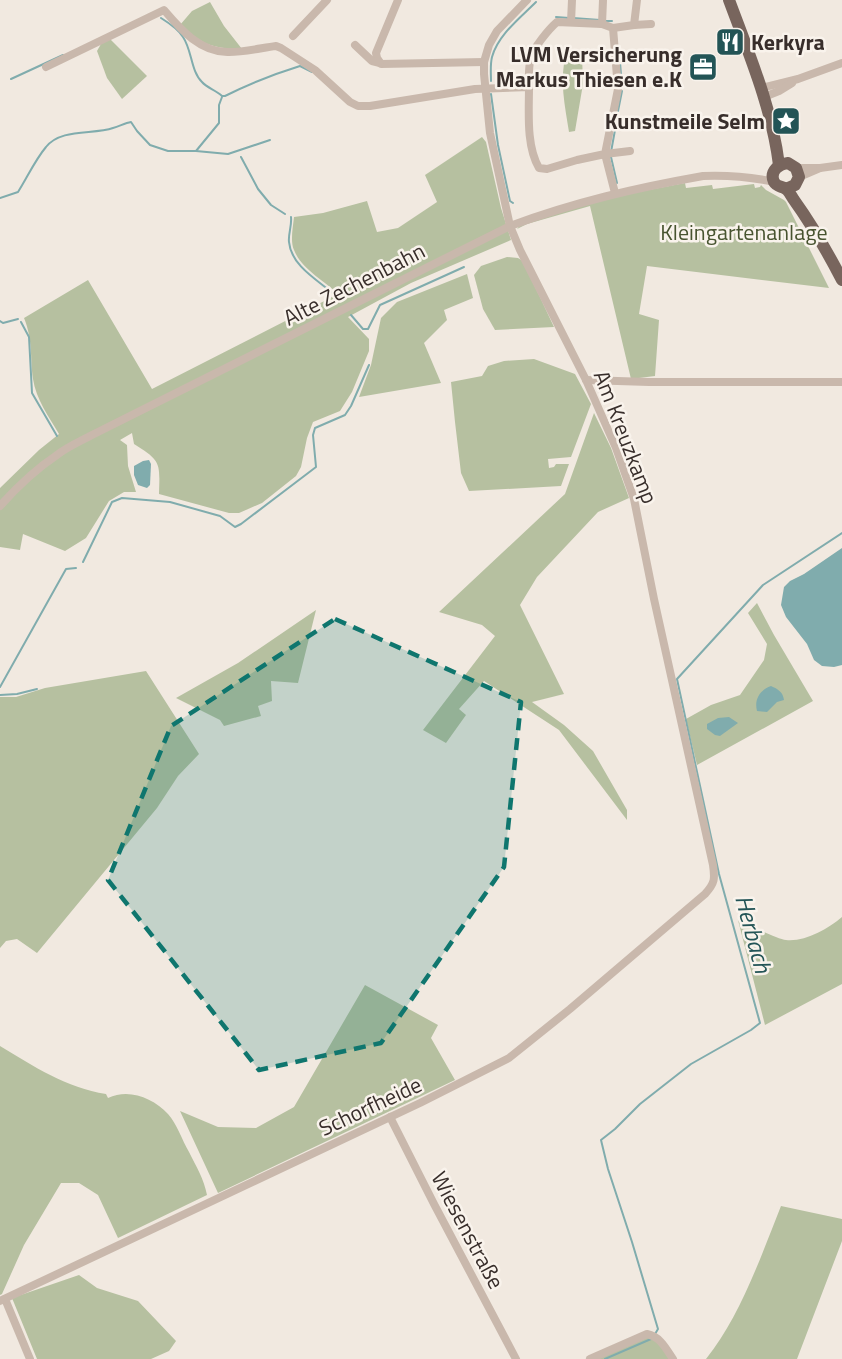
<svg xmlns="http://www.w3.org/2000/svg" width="842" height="1359" viewBox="0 0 842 1359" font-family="'Titillium Web',sans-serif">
  <rect width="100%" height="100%" fill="#f1e9e0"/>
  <g fill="#b6c0a0">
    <path d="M210 2 224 26 242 49C210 48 204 45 180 25L192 11Z"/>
    <polygon points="110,39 147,76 122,99 107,78 97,51 101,44"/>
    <path d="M566 54 582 55 583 84 575 131 569 132C565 106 559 80 566 54Z"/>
    <path d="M482 137 486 142 501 208 511 240 411 283 348 317 369 339V351L352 392 340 411 313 422 307 438 301 467 296 476 262 503 239 513H229L159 494C160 462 161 461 134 444L132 433 120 440 127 445 128 466 136 492H124L109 501 86 538 65 551 23 534 20 550 0 547V488L39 450 59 434C49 417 36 399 33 379 30 357 33 340 24 318L88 280 152 389 338 294C324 280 302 270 294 250 290 241 293 227 294 217L323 213 367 201 377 232 398 228 437 202 425 175Z"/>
    <polygon points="685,183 686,188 712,185 713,189 754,184 755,188 760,187 761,185 766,190 784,200 786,202 829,288 647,266 639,314 659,320 655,376 631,379 590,206 527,224 517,229 522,223 617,196"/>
    <polygon points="507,257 518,258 523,261 554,327 495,330 483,309 474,275 481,266"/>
    <polygon points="467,274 473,298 444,310 447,320 424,343 441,383 359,397 371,365 381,318 397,302"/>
    <polygon points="534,359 575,374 591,404 571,457 548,459 549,468 554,467 556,464 569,464 561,486 469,491 461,473 455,422 451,382 482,376 488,366 504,361"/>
    <polygon points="594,413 611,448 629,498 598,512 537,577 520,605 564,694 532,702 564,725 593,751 627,810 627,820 559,730 484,681 459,709 466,715 446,743 423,730 495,636 482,625 439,612 565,494"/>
    <polygon points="757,603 774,635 813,701 697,765 686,719 711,705 740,695 764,660 767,644 748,613"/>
    <polygon points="316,610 298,683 271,681 272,701 258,706 261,716 224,726 220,720 176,698 238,663"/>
    <polygon points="146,671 199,754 178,776 157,808 37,953 17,939 6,941 0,948 0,697 16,697 45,688"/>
    <path d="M842 917V984L765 1025 738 920C748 924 777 939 786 940 805 942 828 929 842 917Z"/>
    <polygon points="365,985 438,1025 431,1038 455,1080 218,1193 180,1111 218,1127 256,1128 294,1107"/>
    <path d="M0 1046C33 1066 67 1088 106 1094L108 1098C129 1088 153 1098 168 1114 177 1124 182 1140 189 1152 196 1166 204 1179 207 1195L118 1238 98 1195 79 1183H61L24 1245 2 1294 0 1295Z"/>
    <path d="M781 1206 842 1219V1241L797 1359H706C740 1317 761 1256 781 1206Z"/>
    <polygon points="79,1275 97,1288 138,1301 176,1341 169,1351 151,1359 37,1359 12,1298"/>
    <polygon points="649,1337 659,1342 669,1359 595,1359"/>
  </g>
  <g fill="#80acad">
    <polygon points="149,460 151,464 150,485 147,488 138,485 134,475 134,466 143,461"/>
    <polygon points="842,548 842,665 834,667 822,666 814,660 807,644 786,617 781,605 784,587 790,581 804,574"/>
    <path d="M771 686C778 689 783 692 784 700L777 702 767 712 757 711C754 699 760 690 771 686Z"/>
    <polygon points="729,717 738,723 720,736 715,735 707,729 707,724 718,718"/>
  </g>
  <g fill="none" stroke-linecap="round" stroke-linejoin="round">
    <g stroke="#80acad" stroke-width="2">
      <polyline points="556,17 569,18"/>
      <path d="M161 18C169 23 178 29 183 37 192 50 191 72 202 82 207 88 216 90 222 96H225C249 84 274 74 300 66L312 72"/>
      <polyline points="573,18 600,20"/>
      <polyline points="604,21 612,21"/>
      <polyline points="619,57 650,53"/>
      <polyline points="620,62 622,87"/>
      <polyline points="11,79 63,55"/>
      <path d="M491 81C491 74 490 65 492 57 498 35 520 18 536 2"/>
      <polyline points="491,94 498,145 510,201 513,203"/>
      <polyline points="617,116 622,91"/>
      <polyline points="196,151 219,123 219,105 222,97"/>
      <polyline points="611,152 617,119"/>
      <polyline points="241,157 258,189 271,205 285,214"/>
      <polyline points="611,157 617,183"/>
      <path d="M0 198 18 192C27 178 35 160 46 147 61 128 93 135 113 128 120 126 125 123 131 122L137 131 150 145 168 151H196L228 154 270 140"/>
      <path d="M291 217C292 226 288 234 289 242 291 266 319 281 335 295"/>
      <polyline points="351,315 363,329 368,329 380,305 464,267"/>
      <polyline points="0,321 3,323 18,319"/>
      <polyline points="21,322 29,337 32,393 57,436"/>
      <polyline points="83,562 112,502 122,498 170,502 220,516 235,527 241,524 316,467 313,435 315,428 345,415 351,406 369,365"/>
      <polyline points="0,687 66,569 76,568"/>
      <polyline points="0,695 17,694 37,689"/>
      <polyline points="655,1334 658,1329 632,1242 608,1169 601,1140 615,1129 640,1104 691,1064 751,1030 760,1023 719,874 677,679 763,585 842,533"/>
      <polyline points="605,1359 651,1339"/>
    </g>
    <g stroke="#c9b8ac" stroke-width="8">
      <polyline points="398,0 376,53 377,58 381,64 484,62"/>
      <polyline points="571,22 572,0"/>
      <polyline points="602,24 603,0"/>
      <polyline points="634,25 651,24"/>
      <polyline points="613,28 634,25 637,0"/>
      <polyline points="293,36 327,0"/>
      <polyline points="355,45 372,61 380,63"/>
      <path d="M46 67 164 10C181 30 201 53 229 52 245 52 261 48 276 46L281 48 315 70 350 102 358 106H370L475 89 529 87C529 112 526 146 539 168L547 169 577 160 605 154 618 89 613 28 602 24 557 22C549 29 533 48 531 58 528 67 529 78 529 87"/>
      <polyline points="761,88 798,79 842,63"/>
      <polyline points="764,97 779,91 792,83"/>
      <polyline points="796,168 820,168 799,177"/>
      <polyline points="820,168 842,165"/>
      <polyline points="615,193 605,154 630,151"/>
      <polyline points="586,380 649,382 842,382"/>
      <path d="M0 506C17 487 36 469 57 455 67 447 79 442 90 436L510 226C575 202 635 188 703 176 727 175 751 177 775 182"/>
      <polyline points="390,1117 434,1204 516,1359"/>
      <polyline points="5,1299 30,1359"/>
      <path d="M0 1301 420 1103 509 1058 570 1009 705 894C715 883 715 879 713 865L654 599 634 499 616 448 586 380 520 250 510 226 490 133 484 74V62L489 45 497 31 527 0"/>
      <path d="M590 1359 647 1334C661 1337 666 1349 673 1359"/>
    </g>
    <g stroke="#78655d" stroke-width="12">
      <path d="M729 0C749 54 772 108 779 165"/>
      <path d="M786 189 795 185 799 177 796 168 788 163C779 164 769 171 774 182 777 187 781 186 786 189 789 191 792 197 794 200 812 225 828 253 842 280"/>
    </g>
  </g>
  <path fill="#0f766e" fill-opacity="0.2" stroke="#0f766e" stroke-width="4.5" stroke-dasharray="12 8" stroke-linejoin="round" d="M335 619 521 702 504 867 381 1043 259 1070 108 880 171 726Z"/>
  <defs>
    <g id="restaurant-square" transform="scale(1.5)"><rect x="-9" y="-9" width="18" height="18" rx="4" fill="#235456" stroke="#f9f3ec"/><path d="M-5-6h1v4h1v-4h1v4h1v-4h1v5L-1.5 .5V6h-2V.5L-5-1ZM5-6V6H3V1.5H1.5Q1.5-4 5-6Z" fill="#fff"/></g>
    <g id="office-square" transform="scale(1.5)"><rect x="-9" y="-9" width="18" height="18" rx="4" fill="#235456" stroke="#f9f3ec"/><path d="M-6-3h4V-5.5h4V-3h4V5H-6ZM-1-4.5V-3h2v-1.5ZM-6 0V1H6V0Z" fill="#fff"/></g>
    <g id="sight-square" transform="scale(1.5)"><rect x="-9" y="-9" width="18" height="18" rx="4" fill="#235456" stroke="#f9f3ec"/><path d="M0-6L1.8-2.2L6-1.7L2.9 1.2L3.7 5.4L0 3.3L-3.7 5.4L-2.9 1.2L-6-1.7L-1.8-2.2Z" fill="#fff"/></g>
  </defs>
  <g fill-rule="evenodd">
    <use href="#restaurant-square" x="730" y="42"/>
    <use href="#office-square" x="703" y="67"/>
    <use href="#sight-square" x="786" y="121"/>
  </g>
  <g text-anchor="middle" stroke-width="5" stroke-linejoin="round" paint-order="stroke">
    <g font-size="22" font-weight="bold" fill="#382e2b" stroke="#f9f3ec" text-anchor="end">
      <text x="751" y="50" text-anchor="start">Kerkyra</text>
      <text x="682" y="62">LVM Versicherung<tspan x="682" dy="25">Markus Thiesen e.K</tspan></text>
      <text x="765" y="129">Kunstmeile Selm</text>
    </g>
    <g font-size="22" fill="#485430" stroke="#f9f3ec">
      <text x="744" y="240">Kleingartenanlage</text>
    </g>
    <g font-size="22" fill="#382e2b" stroke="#f9f3ec">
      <text transform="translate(354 284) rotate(-27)" y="8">Alte Zechenbahn</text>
      <text transform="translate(626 437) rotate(69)" y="8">Am Kreuzkamp</text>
      <text transform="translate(370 1106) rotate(-25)" y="8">Schorfheide</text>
      <text transform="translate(468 1230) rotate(62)" y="8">Wiesenstraße</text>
    </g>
    <g font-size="24" font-style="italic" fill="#235456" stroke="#f9f3ec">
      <text transform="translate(753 934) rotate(75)" y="8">Herbach</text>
    </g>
  </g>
</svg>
